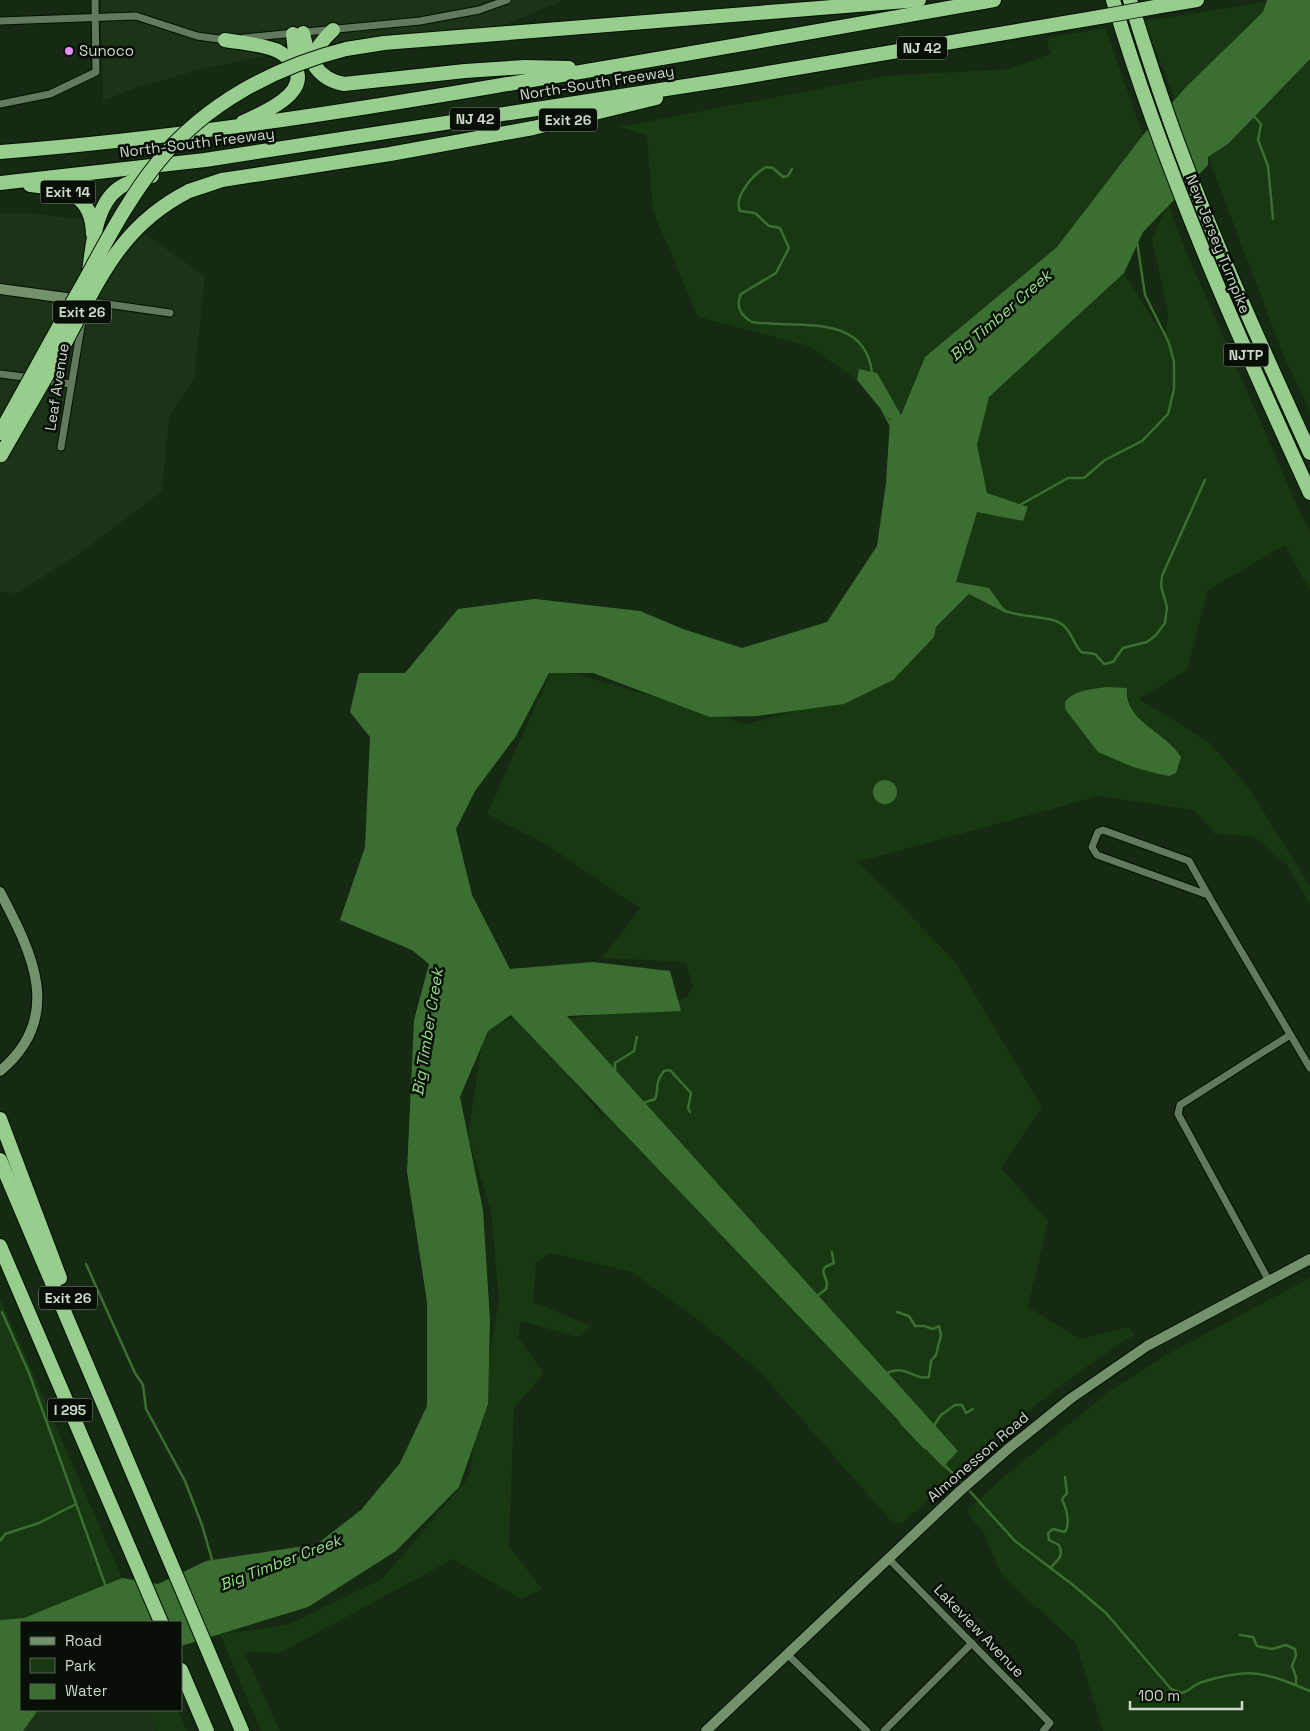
<svg xmlns="http://www.w3.org/2000/svg" width="1310" height="1731" viewBox="0 0 1310 1731" font-family="'Space Grotesk',sans-serif">
  <rect width="100%" height="100%" fill="#162912"/>
  <g fill="#1c3318">
    <polygon points="101,0 564,0 497,28 378,36 334,42 198,70 135,88 103,101"/>
    <polygon points="0,213 33,213 97,222 92,258 115,261 143,233 205,276 194,379 169,417 162,491 84,550 18,593 0,592"/>
    <polygon points="33,1710 148,1710 157,1731 21,1731"/>
  </g>
  <g fill="#183812">
    <polygon points="1265,2 1263,12 1175,98 1144,21"/>
    <polygon points="1105,28 1143,135 1057,247 925,357 900,416 859,369 857,380 809,346 698,317 653,211 647,135 619,127 886,76 1008,69 1051,54 1046,38"/>
    <polygon points="1310,59 1310,411 1285,359 1208,157 1228,144"/>
    <path d="M1168 203 1182 242 1298 508 1310 532V591L1285 545 1208 590 1187 670 1139 699 1209 742 1248 787 1310 886V905L1287 865 1253 836 1215 834 1193 810 1099 796 858 862 955 961 1042 1107 1001 1168 1048 1221 1028 1307 1080 1339 1129 1327 1135 1334C1050 1388 974 1455 902 1524L890 1520 762 1374 700 1321 632 1272 550 1253 536 1262 533 1302 591 1326 577 1337 521 1321 518 1337 544 1373 514 1408 509 1546 542 1589 521 1599 453 1559 280 1653 244 1652 280 1731H261L220 1634 287 1625 382 1579 469 1477 499 1300 491 1210 468 1138 484 1027 521 1016 604 1119 561 1020 634 1009 686 998 693 987 686 962 602 958 640 908 547 845 487 814 553 667 747 724 863 692 936 627 969 594 1007 613 989 588 956 583 977 511 1023 521 1028 507 987 493 977 445 989 397 1124 273 1165 339 1168 312 1152 239Z"/>
    <polygon points="1310,1278 1310,1731 1103,1731 1076,1643 1002,1576 984,1534 966,1511 1000,1480 1111,1390 1168,1354"/>
    <polygon points="0,1298 122,1578 24,1618 0,1620"/>
    <polygon points="148,1710 178,1710 187,1731 157,1731"/>
  </g>
  <g fill="#3b6f31">
    <polygon points="1267,0 1310,0 1310,59 1228,144 1208,157 1208,165 1143,232 1124,273 989,397 977,445 987,493 1028,507 1023,521 977,512 956,582 989,588 1008,614 969,594 936,627 934,637 893,680 844,704 757,716 710,717 593,673 549,673 516,736 475,791 456,829 472,895 510,969 593,962 670,971 681,1011 567,1016 958,1451 943,1467 511,1015 488,1031 460,1097 483,1210 490,1320 488,1404 459,1487 396,1551 308,1607 181,1646 181,1622 21,1622 21,1710 38,1710 23,1731 0,1731 0,1620 24,1618 122,1578 158,1584 206,1561 317,1544 361,1510 400,1463 427,1406 427,1302 407,1172 414,1020 429,964 412,950 340,920 365,847 370,737 350,712 359,673 405,673 458,609 535,599 640,611 683,629 742,648 827,622 877,546 886,483 890,420 857,380 859,369 877,373 901,415 925,357 1057,247 1143,135 1187,86 1263,12"/>
    <path d="M1107 687 1127 688C1123 721 1166 732 1181 757L1176 773 1169 776 1159 774 1133 767 1098 752 1065 709V702C1073 690 1094 689 1107 687Z"/>
    <circle cx="885" cy="792" r="12"/>
  </g>
  <g fill="none" stroke-linecap="round" stroke-linejoin="round">
    <g stroke="#3b6f31" stroke-width="2.5">
      <polyline points="1252,114 1261,124 1258,140 1268,166 1273,219"/>
      <path d="M792 169 788 176 783 177 773 168 766 167C754 174 733 196 740 211L755 213 769 226 780 228 789 248 776 273 741 294C735 306 741 316 752 322 795 329 865 311 872 373"/>
      <polyline points="882,409 890,424"/>
      <polyline points="1020,505 1068,478 1084,478 1105,460 1142,441 1168,414 1174,389 1174,362 1169,343 1145,295 1137,241"/>
      <path d="M1004 610C1021 619 1051 614 1064 626 1072 633 1074 644 1081 652L1095 654 1104 664 1113 662 1123 648 1147 642 1156 635 1165 623 1167 607 1161 586 1162 576 1205 480"/>
      <polyline points="615,1072 615,1063 634,1051 637,1037"/>
      <path d="M643 1103 655 1099C660 1088 653 1085 664 1071L670 1070 691 1093 688 1108 690 1112"/>
      <polyline points="86,1264 135,1373 143,1385 146,1409 185,1481 202,1525 213,1563"/>
      <polyline points="817,1296 826,1289 827,1283 823,1271 825,1267 834,1263 832,1252"/>
      <polyline points="2,1312 29,1373 106,1587"/>
      <path d="M887 1373C906 1364 915 1381 929 1377L931 1361 936 1355 941 1335 939 1326 933 1329 924 1326H915L909 1316 897 1312"/>
      <polyline points="901,1423 925,1448"/>
      <polyline points="933,1427 941,1415 955,1405 962,1405 966,1413 973,1409"/>
      <polyline points="944,1465 963,1483"/>
      <path d="M967 1488 1015 1541 1073 1585 1106 1613 1171 1689 1182 1693C1190 1691 1194 1684 1202 1682 1251 1667 1264 1672 1310 1691"/>
      <polyline points="0,1541 5,1534 39,1523 76,1504"/>
      <path d="M1051 1567C1058 1560 1064 1556 1059 1545L1049 1540 1048 1533 1053 1529 1065 1532C1071 1522 1066 1508 1062 1499L1067 1493 1065 1477"/>
      <polyline points="1240,1635 1253,1637 1257,1646 1272,1649 1286,1645 1295,1649 1296,1655 1292,1666 1296,1677 1296,1685"/>
    </g>
    <g stroke="#021101" stroke-width="9">
      <g id="street">
        <polyline points="0,21 136,16 197,36 226,40"/>
        <polyline points="244,38 420,21 479,10 507,0"/>
        <polyline points="0,104 50,94 96,72 95,0"/>
        <polyline points="86,301 170,313"/>
        <polyline points="0,374 32,378"/>
        <polyline points="42,380 71,384"/>
        <polyline points="61,447 82,321"/>
        <polygon points="1103,830 1189,861 1208,895 1097,855 1092,847 1098,832"/>
        <polyline points="1208,895 1310,1068"/>
        <polyline points="1269,1281 1178,1114 1180,1105 1290,1035"/>
        <polyline points="888,1558 1050,1723 1043,1731"/>
        <polyline points="787,1654 867,1731"/>
        <polyline points="884,1731 972,1643"/>
      </g>
    </g>
    <g stroke="#021101" stroke-width="12">
      <g id="secondary">
        <polyline points="0,289 81,300"/>
        <path d="M0 892C32 953 65 1017 0 1071"/>
        <polyline points="706,1731 960,1491 1008,1449 1070,1399 1147,1346 1310,1259"/>
      </g>
    </g>
    <g stroke="#021101" stroke-width="16">
      <g id="highway">
        <path d="M1113 0C1164 170 1236 332 1310 493"/>
        <path d="M1130 0C1141 35 1152 70 1164 104 1205 223 1258 339 1310 453"/>
        <polyline points="1155,7 1197,0"/>
        <path d="M303 33C308 58 316 79 344 84L465 71 525 67 569 68"/>
        <polyline points="293,34 297,71"/>
        <path d="M225 40C242 43 262 44 278 51 285 55 291 60 295 67 310 94 261 114 243 122"/>
        <polyline points="346,49 384,43 919,0"/>
        <path d="M316 66C312 50 323 40 333 30"/>
        <path d="M0 152C167 139 331 114 496 86 662 59 828 29 994 0"/>
        <polyline points="0,183 205,160 744,77 1100,17"/>
        <path d="M30 185C64 189 92 192 93 234"/>
        <polyline points="189,191 222,180 390,154 533,128 656,98"/>
        <path d="M89 271C93 244 95 205 119 188 128 181 141 179 152 176"/>
        <polyline points="0,1119 60,1278"/>
        <polyline points="0,1160 242,1731"/>
        <polyline points="0,1246 161,1622"/>
        <polyline points="181,1670 207,1731"/>
      </g>
    </g>
    <use href="#street" stroke="#63795e" stroke-width="7"/>
    <use href="#secondary" stroke="#73926c" stroke-width="10"/>
    <use href="#highway" stroke="#97cd8d" stroke-width="14"/>
    <g stroke="#021101" stroke-width="16" stroke-linecap="butt">
      <g id="highway-bridge">
        <polyline points="1100,17 1155,7"/>
        <path d="M0 433C28 383 55 333 83 284 106 242 128 199 158 162 206 103 275 67 346 49"/>
        <path d="M1 455C22 418 44 381 65 343 100 279 120 226 189 191"/>
      </g>
    </g>
    <use href="#highway-bridge" stroke="#97cd8d" stroke-width="14"/>
  </g>
  <circle fill="#ea8dfd" stroke="#070f06" stroke-width="2" cx="69" cy="51" r="5"/>
  <g text-anchor="middle" stroke-width="5" stroke-linejoin="round" paint-order="stroke">
    <g fill="#070f06" stroke="#929c8f" stroke-width="1">
      <rect x="897" y="36.5" width="50" height="23" rx="4"/>
      <rect x="450" y="107.5" width="50" height="23" rx="4"/>
      <rect x="539" y="108.5" width="58" height="23" rx="4"/>
      <rect x="40.5" y="180.5" width="55" height="23" rx="4"/>
      <rect x="53" y="300.5" width="58" height="23" rx="4"/>
      <rect x="1223.5" y="343.5" width="45" height="23" rx="4"/>
      <rect x="39" y="1286.5" width="58" height="23" rx="4"/>
      <rect x="47.5" y="1398.5" width="45" height="23" rx="4"/>
    </g>
    <g font-size="14" font-weight="bold" fill="#cdd9ca">
      <text x="922" y="53">NJ 42</text>
      <text x="475" y="124">NJ 42</text>
      <text x="568" y="125">Exit 26</text>
      <text x="68" y="197">Exit 14</text>
      <text x="82" y="317">Exit 26</text>
      <text x="1246" y="360">NJTP</text>
      <text x="68" y="1303">Exit 26</text>
      <text x="70" y="1415">I 295</text>
    </g>
    <g font-size="15" fill="#cdd9ca" stroke="#070f06" text-anchor="start">
      <text x="79" y="56">Sunoco</text>
    </g>
    <g font-size="15" fill="#cdd9ca" stroke="#070f06">
      <text transform="translate(597 83) rotate(-9)" y="5">North-South Freeway</text>
      <text transform="translate(197 143) rotate(-7)" y="5">North-South Freeway</text>
      <text transform="translate(1218 244) rotate(68)" y="5">New Jersey Turnpike</text>
      <text transform="translate(57 387) rotate(-81)" y="5">Leaf Avenue</text>
      <text transform="translate(978 1457) rotate(-41)" y="5">Almonesson Road</text>
      <text transform="translate(979 1631) rotate(46)" y="5">Lakeview Avenue</text>
    </g>
    <g font-size="16" font-style="italic" fill="#95de87" stroke="#070f06">
      <text transform="translate(1000 315) rotate(-41)" y="6">Big Timber Creek</text>
      <text transform="translate(427 1032) rotate(-81)" y="6">Big Timber Creek</text>
      <text transform="translate(280 1562) rotate(-21)" y="6">Big Timber Creek</text>
    </g>
  </g>
  <rect x="20" y="1621" width="162" height="90" fill="#070f06" stroke="#566054"/>
  <rect x="30" y="1637" width="25" height="8" fill="#73926c" stroke="#566054"/>
  <text x="65" y="1646" font-size="15" fill="#cdd9ca">Road</text>
  <rect x="30" y="1658" width="25" height="15" fill="#183812" stroke="#566054"/>
  <text x="65" y="1671" font-size="15" fill="#cdd9ca">Park</text>
  <rect x="30" y="1684" width="25" height="15" fill="#3b6f31" stroke="#566054"/>
  <text x="65" y="1696" font-size="15" fill="#cdd9ca">Water</text>
  <path d="M1130 1701v8h112v-8" fill="none" stroke="#cdd9ca" stroke-width="2.5"/>
  <text x="1138" y="1701" font-size="15" fill="#cdd9ca" stroke="#070f06" stroke-width="4" paint-order="stroke">100 m</text>
</svg>
